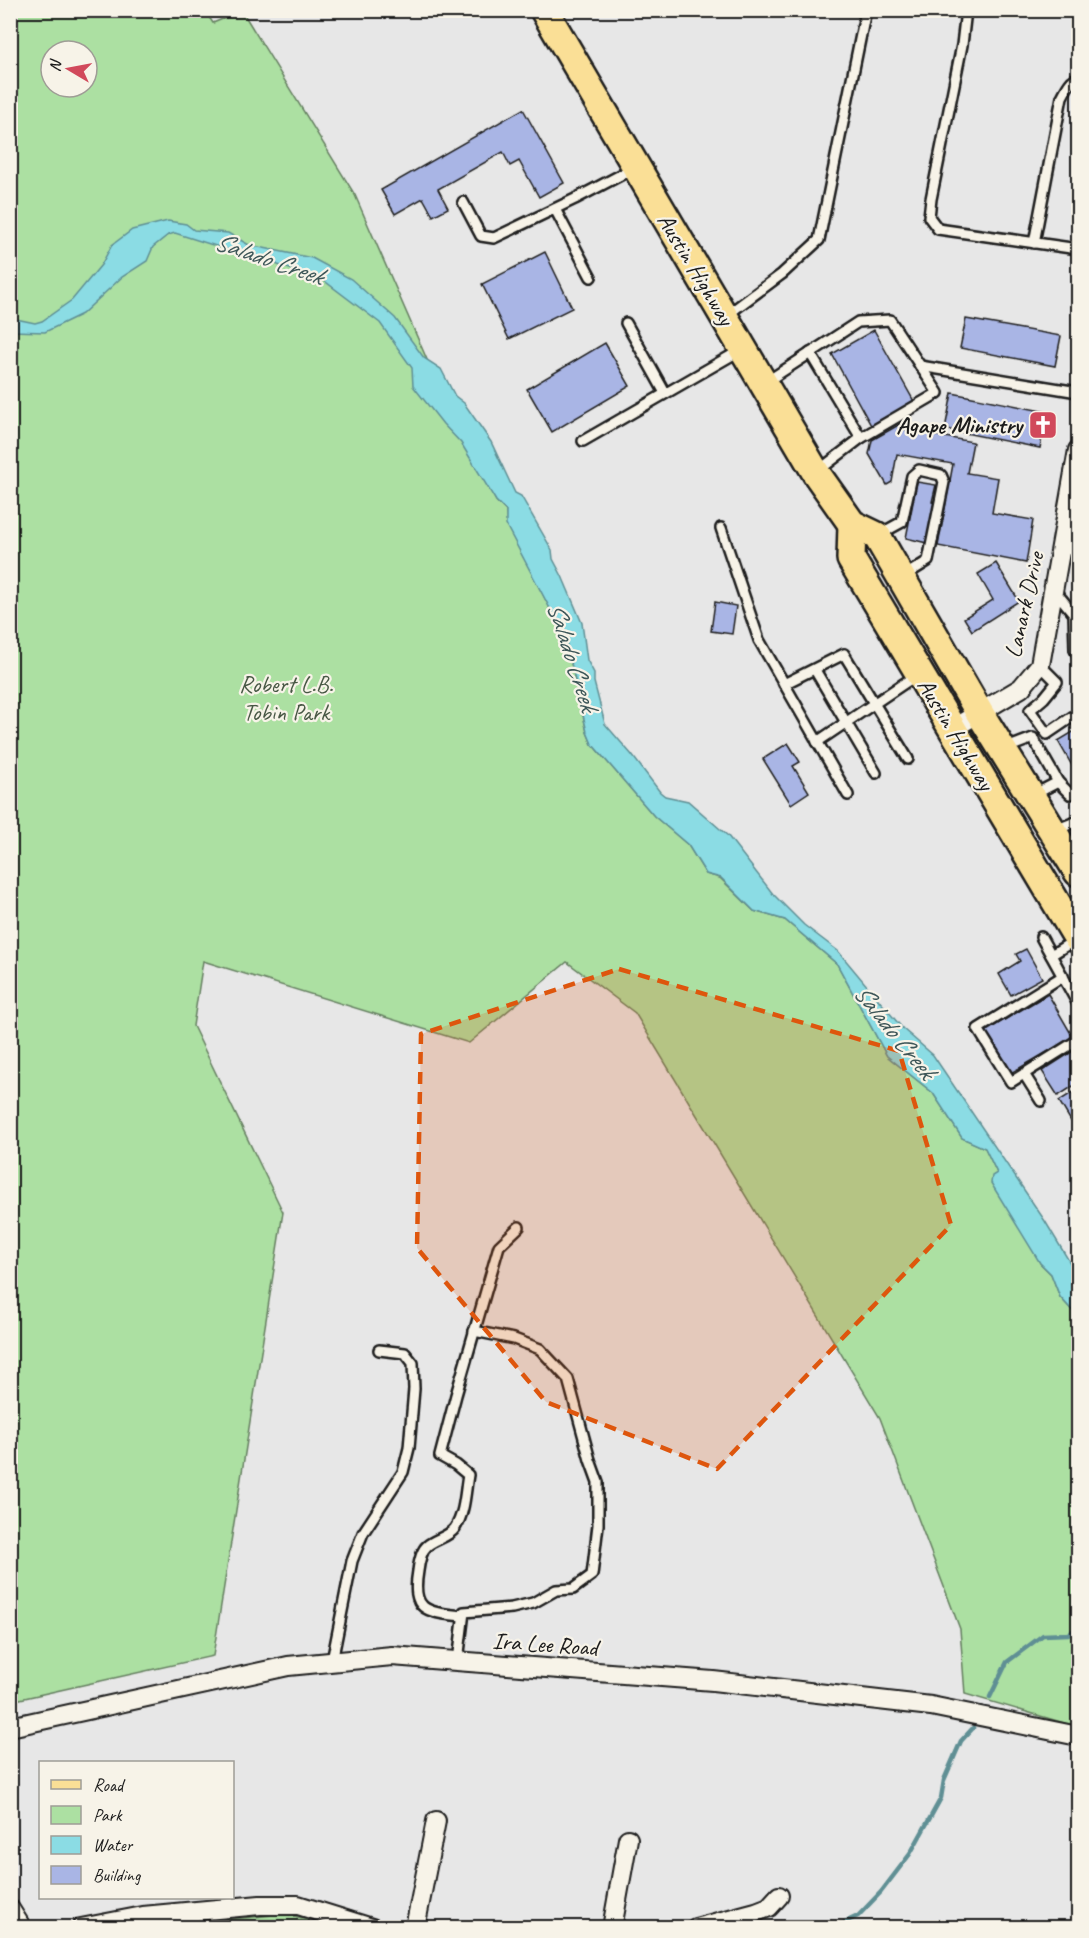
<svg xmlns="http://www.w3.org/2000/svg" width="1089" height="1938" viewBox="0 0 1089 1938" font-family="Caveat,sans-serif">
  <rect width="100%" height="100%" fill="#e7e7e7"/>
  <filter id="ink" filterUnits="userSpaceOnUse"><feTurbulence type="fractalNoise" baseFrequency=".0167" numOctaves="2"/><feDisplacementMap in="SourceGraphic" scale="12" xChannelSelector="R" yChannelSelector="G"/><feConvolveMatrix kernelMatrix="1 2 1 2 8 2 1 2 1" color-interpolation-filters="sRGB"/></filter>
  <g filter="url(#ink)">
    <g fill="#ace0a2" stroke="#647e5f" stroke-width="1.5" fill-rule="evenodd">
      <path d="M10 11H205L213 23 242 11 355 195 446 403 496 501 506 511 507 525 565 637 587 732 592 744 654 816 688 845 706 874 720 878 754 911 785 920 837 964 887 1056 933 1093 962 1138 985 1148 1040 1263 1051 1274 1060 1297 1078 1317V1727L965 1694 960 1629 880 1418 635 1013 567 962 469 1043 203 961 193 1026 283 1212 213 1656 11 1701ZM51 51H87V87H51Z"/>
      <polygon points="283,1914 308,1919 307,1927 155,1927"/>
    </g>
    <polygon fill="#8bdce4" stroke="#5f8f94" stroke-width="1.5" points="168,221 186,224 194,230 228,233 249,245 312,258 351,279 395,318 424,358 441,369 455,396 464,403 491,442 515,493 521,496 552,550 553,559 562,576 582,623 587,660 594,673 594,682 605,724 632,755 660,792 665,796 688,801 728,836 773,894 804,925 838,951 903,1029 933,1055 1045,1221 1078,1276 1078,1317 1060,1297 1051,1274 1040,1263 991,1183 992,1176 997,1173 985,1148 962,1138 933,1093 887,1056 837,964 785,920 754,911 721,878 706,874 688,845 654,816 592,744 587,732 565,637 506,525 506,511 496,501 461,443 443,424 413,386 412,368 380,323 323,280 278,265 273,262 238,253 175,233 168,235 153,247 147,261 122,277 82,314 45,332 11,331 11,318 35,323 42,321 72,300 101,265 112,245 132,230"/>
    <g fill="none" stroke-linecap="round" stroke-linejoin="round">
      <g stroke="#5f8f94" stroke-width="4.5">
        <polyline points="990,1697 1007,1662 1043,1635 1068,1634 1078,1628"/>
        <polyline points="832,1928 858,1916 881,1892 910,1854 941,1798 944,1780 961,1741 973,1728"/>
      </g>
    </g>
    <g fill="#a9b5e5" stroke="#1c1c1c" stroke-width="1.5">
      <polygon points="523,109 564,183 539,197 519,161 510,166 503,152 438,189 448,208 433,216 423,198 395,214 381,190"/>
      <polygon points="545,252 572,308 509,339 482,284"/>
      <polygon points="966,319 1061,336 1055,366 960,348"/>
      <polygon points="874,330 916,405 873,429 832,354"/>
      <polygon points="605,343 630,386 552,432 527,389"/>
      <polygon points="952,393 1047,412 1040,448 945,429"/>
      <polygon points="902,423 906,430 973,442 967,473 998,478 992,513 1033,520 1026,563 938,546 953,464 897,454 892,482 887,485 869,454 872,440"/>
      <polygon points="917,482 936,485 932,502 935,503 927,543 906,538"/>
      <polygon points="996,563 1019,601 972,631 964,618 993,600 978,574"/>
      <polygon points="715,602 736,606 732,634 711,631"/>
      <polygon points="1078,729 1078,776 1058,741"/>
      <polygon points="788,743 800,762 793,766 809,792 791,804 763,759"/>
      <polygon points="1026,949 1042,978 1011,995 999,974 1020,961 1016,954"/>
      <polygon points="1048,994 1073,1037 1009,1074 984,1032"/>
      <polygon points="1078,1048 1078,1083 1058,1096 1042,1071"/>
      <polygon points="1078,1089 1078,1133 1059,1101"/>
    </g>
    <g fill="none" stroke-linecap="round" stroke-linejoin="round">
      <g stroke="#1c1c1c" stroke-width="14">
        <g id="lane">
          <polyline points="966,10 962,45 931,199 929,217 938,229 1078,249"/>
          <polyline points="463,202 481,236 494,238 575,199 634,168"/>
          <polyline points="555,209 591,277"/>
          <path d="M1034 243 1062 97C1066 90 1070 79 1078 78"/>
          <polyline points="727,315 782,274 819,240 866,10"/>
          <polyline points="626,323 665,393"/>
          <polyline points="810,353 861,438"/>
          <polyline points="920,366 1078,392"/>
          <polyline points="766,382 858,322 890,320 938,393 861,438 818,471"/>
          <polyline points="583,441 741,350"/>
          <polyline points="721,528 759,640 848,795"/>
          <polyline points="880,534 902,522 912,476 919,470 941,475 944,482 928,561 904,576"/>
          <polyline points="1064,536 1078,560"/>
          <polyline points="1055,591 1074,614 1075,650 1078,655"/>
          <polyline points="1040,665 1057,682 1044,698 1030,710 1047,734 1078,713"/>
          <polyline points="815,670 876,773"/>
          <polyline points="784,684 844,654 908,759"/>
          <polyline points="817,742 918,674"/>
          <polyline points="1004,749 1033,738 1058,782 1070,794 1078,790"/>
          <polyline points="1033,795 1058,782"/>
          <polyline points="1055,830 1078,821"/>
          <polyline points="1041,937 1078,1004"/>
          <polyline points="1051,955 1075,940"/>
          <polyline points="1063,976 978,1029 1011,1082 1078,1040"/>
          <polyline points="1024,1074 1041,1101"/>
          <path d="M462 1616C427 1612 411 1612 418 1571 419 1563 421 1551 427 1546 435 1539 449 1537 455 1528 465 1513 465 1492 468 1475L456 1465 440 1456 456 1395 499 1246 519 1227"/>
          <polyline points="332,1661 352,1561 363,1533 403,1472 409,1448 414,1389 413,1363 405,1353 379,1350"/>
          <polyline points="458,1661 464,1612 512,1608 533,1603 556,1590 573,1589 592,1575 598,1525 598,1482 590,1460 568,1379 540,1349 514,1339 474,1331"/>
        </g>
      </g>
      <g stroke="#1c1c1c" stroke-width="22">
        <g id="street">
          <polyline points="952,729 1021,688 1040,665 1078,450"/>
          <polyline points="10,1727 288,1666 392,1656 713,1681 931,1706 1078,1736"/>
          <polyline points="10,1909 22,1928"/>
          <polyline points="81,1928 143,1916 260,1905 298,1905 372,1928"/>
          <polyline points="415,1928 436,1821"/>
          <polyline points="612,1928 628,1839"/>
          <polyline points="696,1928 756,1912 769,1907 779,1896"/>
        </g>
      </g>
      <g stroke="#1c1c1c" stroke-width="32">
        <g id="primary">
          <polyline points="544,10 816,473 852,524 877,536 979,712 1078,872"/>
          <polyline points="852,524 851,559 1078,939"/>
        </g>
      </g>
      <use href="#lane" stroke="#f7f3e8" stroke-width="9"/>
      <use href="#street" stroke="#f7f3e8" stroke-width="18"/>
      <use href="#primary" stroke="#fadf96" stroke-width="27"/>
    </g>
  </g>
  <path fill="#de560d" fill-opacity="0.2" stroke="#de560d" stroke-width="4.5" stroke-dasharray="12 8" stroke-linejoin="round" d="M619 969 899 1051 951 1225 717 1469 546 1402 417 1248 421 1034Z"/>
  <defs>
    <g id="church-square" transform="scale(1.5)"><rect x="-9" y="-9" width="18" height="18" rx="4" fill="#d1495b" stroke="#f7f3e8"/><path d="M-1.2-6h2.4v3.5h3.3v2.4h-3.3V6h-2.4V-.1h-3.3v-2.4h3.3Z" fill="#fff"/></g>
  </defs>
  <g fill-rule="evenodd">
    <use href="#church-square" x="1043" y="425"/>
  </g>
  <g text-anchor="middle" stroke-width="4.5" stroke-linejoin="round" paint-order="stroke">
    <g font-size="24" fill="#1c1c1c" stroke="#f7f3e8">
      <text transform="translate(696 269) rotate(59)" y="8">Austin Highway</text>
      <text transform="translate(1024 605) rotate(-77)" y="8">Lanark Drive</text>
      <text transform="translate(956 734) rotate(59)" y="8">Austin Highway</text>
      <text transform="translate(545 1644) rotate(4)" y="8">Ira Lee Road</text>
    </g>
    <g font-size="24" font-weight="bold" fill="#1c1c1c" stroke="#f7f3e8" text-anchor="end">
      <text x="1022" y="433">Agape Ministry</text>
    </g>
    <g font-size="24" fill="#475744" stroke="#f7f3e8">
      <text x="286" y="692">Robert L.B.<tspan x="286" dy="28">Tobin Park</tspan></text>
    </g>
    <g font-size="26" font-style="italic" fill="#3d5658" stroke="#f7f3e8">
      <text transform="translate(269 258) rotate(19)" y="9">Salado Creek</text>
      <text transform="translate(573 656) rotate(72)" y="9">Salado Creek</text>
      <text transform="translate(895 1031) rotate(51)" y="9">Salado Creek</text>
    </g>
  </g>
  <rect width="1089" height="1938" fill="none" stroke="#f7f3e8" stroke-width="36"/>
  <rect x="18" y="18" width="1053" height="1902" fill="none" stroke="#1c1c1c" stroke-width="2" filter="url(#ink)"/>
  <rect x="39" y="1761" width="195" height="138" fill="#f7f3e8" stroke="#9f9d96" stroke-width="1.5"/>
  <rect x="51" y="1780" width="30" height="9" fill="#fadf96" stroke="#9f9d96" stroke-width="1.5"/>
  <text x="93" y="1791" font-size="18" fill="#1c1c1c">Road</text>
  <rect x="51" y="1806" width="30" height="18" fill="#ace0a2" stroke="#9f9d96" stroke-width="1.5"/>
  <text x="93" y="1821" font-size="18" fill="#1c1c1c">Park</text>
  <rect x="51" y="1836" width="30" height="18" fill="#8bdce4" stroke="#9f9d96" stroke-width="1.5"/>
  <text x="93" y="1851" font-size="18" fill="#1c1c1c">Water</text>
  <rect x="51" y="1866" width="30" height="18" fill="#a9b5e5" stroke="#9f9d96" stroke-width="1.5"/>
  <text x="93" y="1881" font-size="18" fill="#1c1c1c">Building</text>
  <g transform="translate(69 69) rotate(280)"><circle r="28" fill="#f7f3e8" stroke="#9f9d96" stroke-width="1.5"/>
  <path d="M0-4.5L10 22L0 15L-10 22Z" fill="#d1495b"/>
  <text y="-9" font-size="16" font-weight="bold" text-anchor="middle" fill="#1c1c1c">N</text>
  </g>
</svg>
